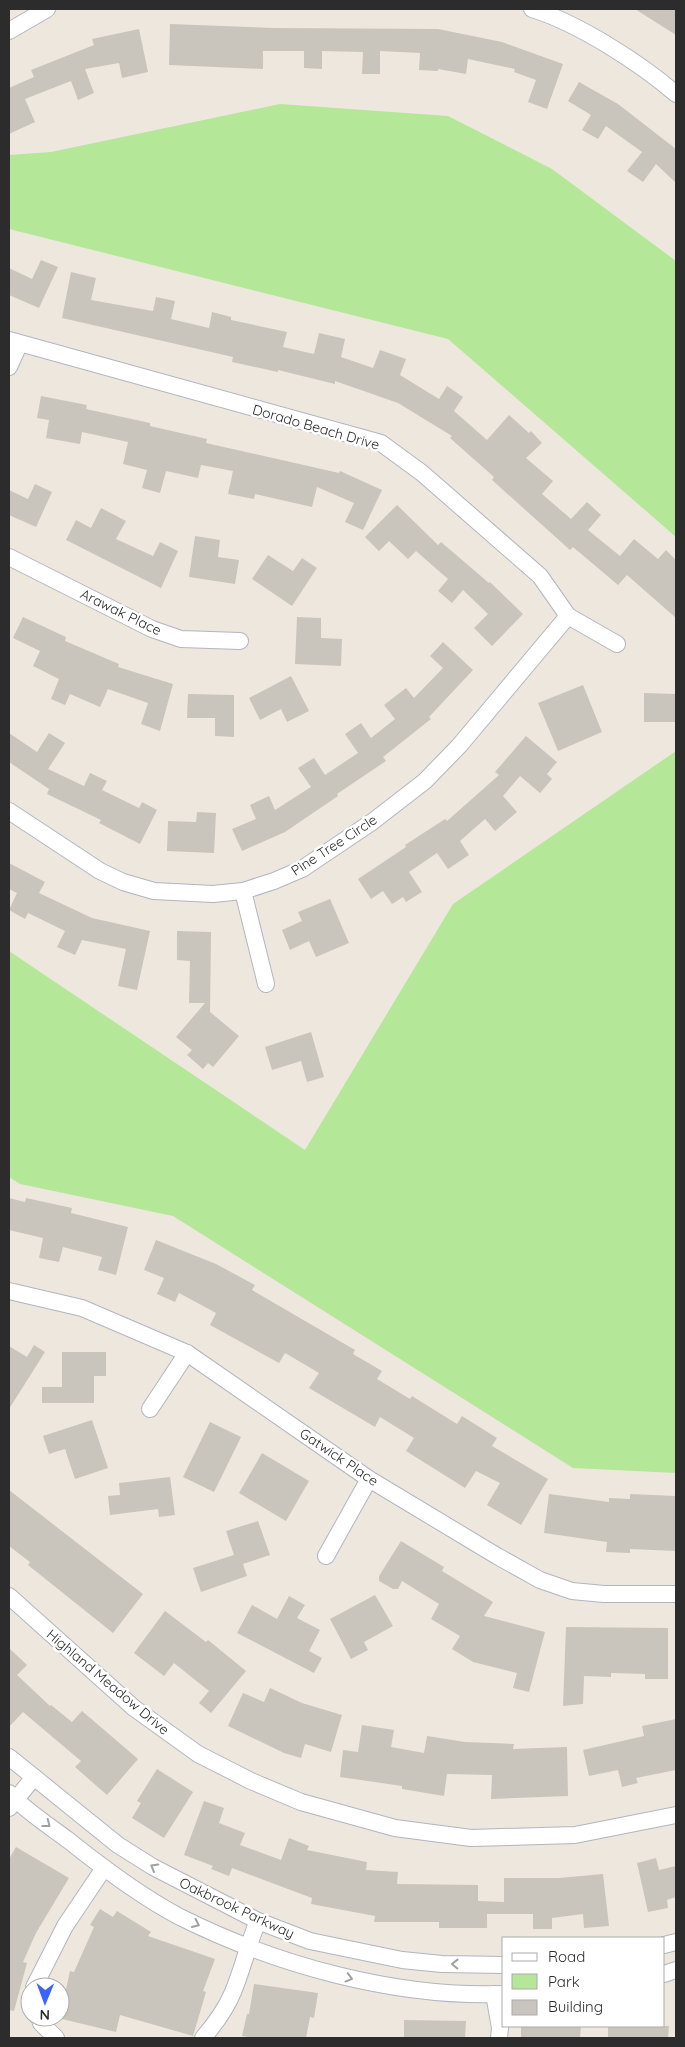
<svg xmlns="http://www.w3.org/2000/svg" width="685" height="2047" viewBox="0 0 685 2047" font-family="Quicksand,sans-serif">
  <rect width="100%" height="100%" fill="#eee7de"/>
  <g fill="#b5e798">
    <polygon points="280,104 448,116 552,169 676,261 676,537 448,339 9,229 9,155 51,152"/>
    <polygon points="676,751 676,1473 573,1468 173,1216 20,1184 9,1177 9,951 305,1150 453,904"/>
  </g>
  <g fill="#c9c5bc">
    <polygon points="635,9 676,9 676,35"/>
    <polygon points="170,24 274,28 438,29 502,42 563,64 547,109 528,102 536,80 514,72 515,69 468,59 466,74 438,69 438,71 419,70 420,53 380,51 380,74 362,74 363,52 322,51 322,69 304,68 304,51 263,51 263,69 169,65"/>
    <polygon points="139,29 148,72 122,78 119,63 85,69 94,93 78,100 71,81 25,99 35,122 9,134 9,88 34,77 31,70 94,45 92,39"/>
    <polygon points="579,82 618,104 676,149 676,183 656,164 643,182 627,171 642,152 606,126 598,139 582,130 591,115 568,101"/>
    <polygon points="41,260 58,267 39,308 9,295 9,268 32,279"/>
    <polygon points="71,272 96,278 91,300 153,311 156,297 175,301 171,319 209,328 212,312 231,317 231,320 287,332 283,347 314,354 319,333 345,339 341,357 373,368 380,350 406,359 400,375 439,399 447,386 463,397 454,411 487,440 509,415 529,433 531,431 542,443 526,458 553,481 542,494 571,519 587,502 601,515 588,530 620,556 634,539 658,559 666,550 676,560 676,618 627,575 618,585 573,547 570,550 492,480 494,477 450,438 452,436 398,403 335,381 335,384 278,370 278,372 232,362 233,357 62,318"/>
    <polygon points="41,396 87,405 86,409 150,423 150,426 207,439 206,443 339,473 340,471 382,490 363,530 345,522 354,503 317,487 312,507 255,494 254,499 228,494 233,471 201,465 198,478 166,471 160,493 142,488 147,470 123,464 128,442 82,432 80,444 46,438 49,420 37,418"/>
    <polygon points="35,484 52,492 36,527 9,515 9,490 28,499"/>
    <polygon points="397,505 438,545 441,542 489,583 490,582 523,614 492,646 474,628 488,614 463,590 452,603 438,591 448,579 416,551 408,559 389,541 379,551 365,537"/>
    <polygon points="101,508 126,521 116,539 153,556 160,542 178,551 161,588 66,540 76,520 91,528"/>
    <polygon points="195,536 220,540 218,557 239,560 235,584 189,577"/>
    <polygon points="268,555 293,571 302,558 317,568 292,606 252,579"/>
    <polygon points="23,617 66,637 65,641 119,664 118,667 173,684 160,731 141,724 148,703 108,689 100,707 70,694 65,705 51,699 59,679 33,666 40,651 13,638"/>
    <polygon points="297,617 321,618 321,638 342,639 341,666 295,664"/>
    <polygon points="443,642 473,670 429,717 431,719 383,757 386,761 337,794 338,796 285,832 242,851 232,829 256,819 250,805 269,796 275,810 311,787 298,768 314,758 325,775 358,753 345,734 361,723 371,738 395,719 384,705 406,688 414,698 443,668 430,656"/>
    <polygon points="291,676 309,711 287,722 281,709 260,720 249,698"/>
    <polygon points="583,685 602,732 558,751 538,703"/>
    <polygon points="644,693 676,694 676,722 644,722"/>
    <polygon points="188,694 234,695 234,737 215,736 215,718 187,718"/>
    <polygon points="9,733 37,752 49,733 65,743 48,769 84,786 90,773 107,781 102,790 139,808 142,802 157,810 140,844 99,823 101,820 47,794 49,789 9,762"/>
    <polygon points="526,736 557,762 547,774 552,779 540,793 520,776 503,796 517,812 495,831 485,819 460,841 469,855 448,869 437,853 409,872 422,892 406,902 403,897 392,904 383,891 371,899 358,879 406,847 405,845 445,819 447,821 499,775 495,772"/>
    <polygon points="197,812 216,813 214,853 167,851 168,821 196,822"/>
    <polygon points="9,863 45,882 39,893 92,918 150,931 137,990 118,986 126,949 82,940 75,955 57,947 65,931 28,913 25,919 9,910 17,893 9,889"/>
    <polygon points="330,899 349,943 316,957 309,941 290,950 282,930 302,921 298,912"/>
    <polygon points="177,931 211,932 210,1012 239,1036 213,1067 208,1063 203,1069 187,1055 192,1050 176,1037 205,1003 189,1003 190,961 177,960"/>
    <polygon points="311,1032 324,1077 307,1082 301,1061 272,1070 265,1047"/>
    <polygon points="9,1198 25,1202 26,1198 72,1208 71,1213 128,1227 116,1275 98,1270 102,1257 63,1247 59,1262 39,1258 43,1238 9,1230"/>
    <polygon points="156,1240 216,1264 255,1285 252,1290 355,1350 353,1354 382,1371 377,1379 410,1399 412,1396 457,1424 462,1416 497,1438 492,1446 548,1479 521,1525 487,1505 500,1483 476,1471 465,1488 406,1451 414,1438 380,1417 375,1427 309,1388 319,1373 285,1353 279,1363 210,1325 216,1313 179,1293 175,1302 157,1294 164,1278 144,1270"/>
    <polygon points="34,1345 45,1352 9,1409 9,1346 27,1357"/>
    <polygon points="62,1352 106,1352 106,1376 94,1376 94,1403 42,1403 42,1387 62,1387"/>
    <polygon points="92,1420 108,1468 75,1479 65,1449 49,1454 43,1436"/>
    <polygon points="210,1422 241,1437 214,1492 183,1477"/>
    <polygon points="262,1453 309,1481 286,1521 239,1493"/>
    <polygon points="170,1477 175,1515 159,1517 158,1509 110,1515 108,1496 120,1495 119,1483"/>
    <polygon points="9,1490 143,1594 113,1633 28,1565 30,1562 9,1546"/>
    <polygon points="549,1494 609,1502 609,1498 630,1499 630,1494 676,1496 676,1551 630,1549 630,1553 606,1552 607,1542 544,1533"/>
    <polygon points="258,1521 270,1555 243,1564 247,1576 201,1592 193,1568 234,1555 226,1531"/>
    <polygon points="401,1541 444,1567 442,1571 493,1602 484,1616 545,1632 529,1692 513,1688 517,1673 473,1662 452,1649 460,1636 431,1619 439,1604 402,1581 398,1589 393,1589 379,1581 379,1576"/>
    <polygon points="375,1595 393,1626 364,1642 368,1650 351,1659 330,1619"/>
    <polygon points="289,1596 305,1605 297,1618 320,1630 309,1651 322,1658 314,1673 237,1633 252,1605 277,1619"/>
    <polygon points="165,1611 206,1642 208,1640 246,1671 211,1713 199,1703 209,1691 174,1663 164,1676 134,1653"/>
    <polygon points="566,1627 668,1628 668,1679 645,1679 645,1674 611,1673 611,1677 584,1676 583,1704 563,1706"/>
    <polygon points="9,1648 27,1665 17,1675 50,1706 51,1705 72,1722 82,1711 138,1759 107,1795 75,1767 81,1761 23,1712 9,1727"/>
    <polygon points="270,1688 302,1703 342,1715 331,1752 305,1744 301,1758 284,1753 228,1726 243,1693 264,1702"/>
    <polygon points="676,1719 676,1770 636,1778 638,1783 622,1787 618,1770 589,1776 583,1750 644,1736 642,1726"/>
    <polygon points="362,1725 394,1730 391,1747 424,1753 427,1736 465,1742 514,1744 513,1749 567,1747 568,1796 491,1799 492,1775 447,1774 444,1796 402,1789 402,1786 340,1777 343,1750 358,1752"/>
    <polygon points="157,1769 193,1792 164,1838 132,1818 141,1803 137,1801"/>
    <polygon points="204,1801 224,1808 219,1823 245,1833 240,1845 281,1860 289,1838 309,1846 307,1850 367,1862 366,1870 398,1872 397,1884 478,1885 478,1901 504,1902 504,1878 559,1878 603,1874 609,1926 584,1928 583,1914 552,1918 552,1929 533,1929 533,1914 487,1914 487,1928 439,1928 439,1922 374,1922 375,1916 311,1904 312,1898 232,1868 229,1876 211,1869 213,1866 184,1855"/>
    <polygon points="16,1847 69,1878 36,1933 23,1962 27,1963 14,2011 9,2010 9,1859"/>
    <polygon points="656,1858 659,1870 676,1866 676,1897 667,1900 668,1908 648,1912 637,1863"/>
    <polygon points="100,1909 113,1917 117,1911 151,1932 148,1936 215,1959 203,1991 206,1992 193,2036 120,2015 116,2032 58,2018 60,2017 70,1971 74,1972 94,1927 90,1925"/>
    <polygon points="254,1984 318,1993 314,2018 310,2017 306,2038 254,2038 242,2036 247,2014 249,2014"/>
    <polygon points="404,2020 466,2021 465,2038 404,2038"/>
    <polygon points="521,2026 581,2026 580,2038 521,2038"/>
    <polygon points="608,2026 669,2026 668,2038 608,2038"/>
  </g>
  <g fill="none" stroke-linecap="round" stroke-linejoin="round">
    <g stroke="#b2b5c0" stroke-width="18">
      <g id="minor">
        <path d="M532 9C578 23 640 63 676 94"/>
        <polyline points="9,31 47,9"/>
        <polyline points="9,340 381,443 422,473 540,576 568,616 617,644"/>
        <polyline points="9,367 19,345"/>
        <polyline points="9,557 152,629 181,639 240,641"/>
        <polyline points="9,811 100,871 123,882 154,891 213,894 243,891 274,881 302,869 372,822 425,781 459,746 568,616"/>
        <polyline points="243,891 266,984"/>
        <polyline points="9,1291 82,1308 187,1353 369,1479 497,1556 540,1580 572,1591 604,1594 676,1594"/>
        <polyline points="150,1409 187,1353"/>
        <polyline points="326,1556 369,1479"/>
        <polyline points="9,1596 134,1708 198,1754 251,1781 301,1802 395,1828 471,1838 575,1835 676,1815"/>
        <polyline points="9,1757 118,1845 153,1867 258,1921 310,1941 402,1960 442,1964 504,1965"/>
        <path d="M9 1793C26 1811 48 1825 68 1840 103 1868 140 1896 180 1917 276 1965 395 1998 504 1994"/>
        <polyline points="9,1808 34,1777"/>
        <polyline points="664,1945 676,1942"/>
        <polyline points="664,1974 676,1970"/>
        <polyline points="34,1987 65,1926 104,1868"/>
        <polyline points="494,1994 500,2028 499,2038"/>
        <polyline points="39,2017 41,2023 56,2038"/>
        <path d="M203 2038C215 2024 226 2009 233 1992 243 1968 248 1944 258 1921"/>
      </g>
    </g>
    <use href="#minor" stroke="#fff" stroke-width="16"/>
  </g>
  <defs><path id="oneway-chevron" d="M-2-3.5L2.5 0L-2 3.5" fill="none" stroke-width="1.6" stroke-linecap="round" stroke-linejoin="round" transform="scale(1.25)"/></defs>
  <g stroke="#a0a0a0">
    <use href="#oneway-chevron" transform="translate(47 1824) rotate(38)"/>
    <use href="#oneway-chevron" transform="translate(154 1867) rotate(-150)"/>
    <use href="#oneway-chevron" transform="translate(196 1924) rotate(25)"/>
    <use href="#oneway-chevron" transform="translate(455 1964) rotate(-179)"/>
    <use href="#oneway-chevron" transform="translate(349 1978) rotate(15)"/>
  </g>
  <g text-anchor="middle" stroke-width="5" stroke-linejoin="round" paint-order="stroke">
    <g font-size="14" fill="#2c2c2c" stroke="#fff">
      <text transform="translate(316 427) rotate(16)" y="5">Dorado Beach Drive</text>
      <text transform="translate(121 612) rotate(26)" y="5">Arawak Place</text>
      <text transform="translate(334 845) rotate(-33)" y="5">Pine Tree Circle</text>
      <text transform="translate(339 1457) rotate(34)" y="5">Gatwick Place</text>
      <text transform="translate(108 1682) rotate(40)" y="5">Highland Meadow Drive</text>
      <text transform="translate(237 1908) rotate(25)" y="5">Oakbrook Parkway</text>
    </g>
  </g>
  <rect width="685" height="2047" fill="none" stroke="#2c2c2c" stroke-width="20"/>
  <rect x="502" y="1937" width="162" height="90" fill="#ffffff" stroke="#ababab"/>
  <rect x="512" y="1953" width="25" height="8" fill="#ffffff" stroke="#ababab"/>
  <text x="548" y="1962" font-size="15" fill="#2c2c2c">Road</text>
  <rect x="512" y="1974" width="25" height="15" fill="#b5e798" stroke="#ababab"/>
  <text x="548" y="1987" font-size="15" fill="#2c2c2c">Park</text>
  <rect x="512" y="2000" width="25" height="15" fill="#c9c5bc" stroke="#ababab"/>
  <text x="548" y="2012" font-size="15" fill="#2c2c2c">Building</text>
  <g transform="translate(45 2002) rotate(181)"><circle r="24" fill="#ffffff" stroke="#ababab"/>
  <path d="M0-4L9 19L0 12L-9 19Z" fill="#3a64ff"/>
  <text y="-8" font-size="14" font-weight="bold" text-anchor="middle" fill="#2c2c2c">N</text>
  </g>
</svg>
